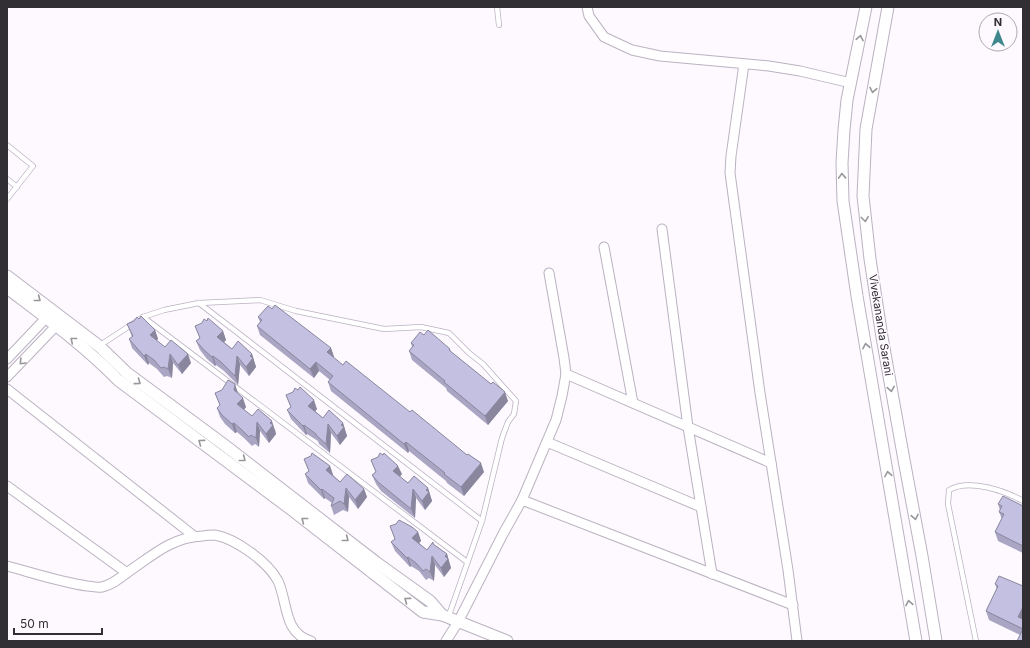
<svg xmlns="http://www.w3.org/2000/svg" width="1030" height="648" viewBox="0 0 1030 648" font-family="Inter,sans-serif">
  <rect width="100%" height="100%" fill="#fdf9ff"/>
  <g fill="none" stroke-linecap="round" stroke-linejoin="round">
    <g stroke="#bbb2c1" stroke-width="6">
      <g id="service">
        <polyline points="497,7 499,25"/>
        <polyline points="7,145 33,166 7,199"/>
        <polyline points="7,179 17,187"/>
        <polyline points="199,303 482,521"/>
        <polyline points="143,317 467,562"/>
        <polyline points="99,346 143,317 164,310 199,303 260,300 296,311 384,329 421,327 449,333 469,353 483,364 516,401 514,414 508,422 502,438 482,521 448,618"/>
        <path d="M976 641 948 504 949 490C969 478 1005 491 1023 501"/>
      </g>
    </g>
    <g stroke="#bbb2c1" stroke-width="11">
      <g id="minor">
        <polyline points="587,7 589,16 604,37 632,50 660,56 769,66 800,71 851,83"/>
        <polyline points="744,64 731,156 730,173 760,393 788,570 797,641"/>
        <polyline points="662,229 688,427 712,574"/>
        <polyline points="604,247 633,403"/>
        <polyline points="7,359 46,318"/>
        <polyline points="566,374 771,463"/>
        <polyline points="7,377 56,326"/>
        <polyline points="7,389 194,536"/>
        <polyline points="547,442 701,507"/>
        <polyline points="7,486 127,573"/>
        <polyline points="522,500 793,605"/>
        <path d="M7 566C33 573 60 582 87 586 92 586 97 588 102 587 112 585 120 578 128 572 153 555 172 537 203 536 207 535 211 535 215 535 236 539 268 562 278 581 288 602 283 633 311 641"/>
        <polyline points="446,641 458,622 503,534 522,500 556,420 562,396 566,374 564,358 549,273"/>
      </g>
    </g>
    <g stroke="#bbb2c1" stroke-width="13">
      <g id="tertiary">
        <polyline points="866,7 847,100 844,130 842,163 843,201 857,296 916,641"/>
        <polyline points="888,7 866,129 863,196 870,259 882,337 904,460 922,556 936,641"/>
        <polyline points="7,276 99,346 127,373 223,444 377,563 430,601 442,615"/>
        <path d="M7 288C45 317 85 346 118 380L292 510 423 612 442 615 507 641"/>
      </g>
    </g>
    <use href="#service" stroke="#fff" stroke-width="4.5"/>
    <use href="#minor" stroke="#fff" stroke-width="9"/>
    <use href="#tertiary" stroke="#fff" stroke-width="11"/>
  </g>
  <g fill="#a9a5c2">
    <polygon points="272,309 331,348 334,357 333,358 343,365 484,472 464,496 447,483 446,481 409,451 408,453 331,391 328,382 330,380 319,371 314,378 260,335 257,326 260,322 258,317"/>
    <polygon points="127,324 155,330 158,339 156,341 165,347 191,363 182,374 173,363 172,378 167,376 164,377 157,369 149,363 148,365 132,348 129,339 132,337"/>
    <polygon points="195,326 223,331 226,340 224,342 232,349 252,354 256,367 249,376 240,365 238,385 224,371 216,365 215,366 207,359 200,350 196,341 200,338"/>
    <polygon points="424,335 450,349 451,352 508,401 488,425 447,391 446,388 412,360 409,351 412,347 411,343"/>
    <polygon points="215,393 238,394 246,407 244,410 252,416 275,429 276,434 269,443 260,431 259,447 255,444 252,446 244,438 237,432 235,433 225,424 220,417 217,408 220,405"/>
    <polygon points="286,395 317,409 315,411 323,418 343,423 347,436 340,445 331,433 330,453 319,444 318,441 307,434 306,435 291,419 287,410 291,407"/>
    <polygon points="304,459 330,466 333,475 340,482 364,489 367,497 358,509 349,497 348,512 343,510 334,515 331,506 332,503 325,498 324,499 308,483 305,474 309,471"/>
    <polygon points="371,460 402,474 400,477 408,483 428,488 432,501 425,510 416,498 415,518 381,491 376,484 372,475 376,472"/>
    <polygon points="998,504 1023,506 1023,553 998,541 995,532 1002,519 999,512 1000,510"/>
    <polygon points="390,526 418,532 421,541 419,543 427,550 433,542 434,545 447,554 451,568 444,577 435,565 434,581 429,578 426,580 419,571 411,566 410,567 395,551 391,542 395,539"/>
    <polygon points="995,584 1023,586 1023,641 1020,635 989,620 986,611 997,589"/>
  </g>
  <g fill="#89869e">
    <polygon points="155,330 158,339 153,344 150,335"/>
    <polygon points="223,331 226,340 220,346 217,337"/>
    <polygon points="331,348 334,357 330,361 327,352"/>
    <polygon points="146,354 149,363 148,365 144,356"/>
    <polygon points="170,354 173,363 172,378 168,369"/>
    <polygon points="188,354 191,363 182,374 178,365"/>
    <polygon points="252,354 256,367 249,376 246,367 250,356"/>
    <polygon points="213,356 216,365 215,366 212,357"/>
    <polygon points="237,356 240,365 238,385 235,376"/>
    <polygon points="316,362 319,371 314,378 310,369"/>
    <polygon points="235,384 238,393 234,390"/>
    <polygon points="505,392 508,401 488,425 485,416"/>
    <polygon points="243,398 246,407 241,413 237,404"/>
    <polygon points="314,400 317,409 312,415 308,406"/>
    <polygon points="272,421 276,434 269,443 266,434 270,423"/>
    <polygon points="257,422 260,431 259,447 256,438"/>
    <polygon points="234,423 237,432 235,433 232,424"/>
    <polygon points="343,423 347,436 340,445 337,436 341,425"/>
    <polygon points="328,424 331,433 330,453 326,444"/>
    <polygon points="304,425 307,434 306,435 303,426"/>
    <polygon points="406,442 409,451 408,453 404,444"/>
    <polygon points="481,463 484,472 464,496 461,487"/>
    <polygon points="330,466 333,475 329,479 326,470"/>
    <polygon points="398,466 402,474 396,480 393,471"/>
    <polygon points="346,488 349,497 348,512 344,504"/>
    <polygon points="428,488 432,501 425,510 422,501 426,490"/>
    <polygon points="322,489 325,498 324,499 321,490"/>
    <polygon points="364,489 367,497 358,509 355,500"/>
    <polygon points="413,489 416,498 415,518 411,509"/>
    <polygon points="418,532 421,541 415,547 412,538"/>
    <polygon points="447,554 451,568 444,577 441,568 445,556"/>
    <polygon points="432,556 435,565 434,581 430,572"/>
    <polygon points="408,557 411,566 410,567 407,558"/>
    <polygon points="1023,607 1023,622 1018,617"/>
  </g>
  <g fill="#c4c0e1" stroke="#89869e">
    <polygon points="275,305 331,348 327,352 343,365 346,361 410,412 412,410 467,455 468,454 481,463 461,487 444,474 445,473 406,442 404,444 328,382 333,376 316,362 310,369 257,326 262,320 258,317 268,306 272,309"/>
    <polygon points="141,316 155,330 150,335 165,347 171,340 188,354 178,365 170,354 168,369 164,367 161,368 154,360 146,354 144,356 129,339 133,336 127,324 134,321 137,317 139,319"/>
    <polygon points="208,318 223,331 217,337 232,349 238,341 252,354 250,356 253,358 246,367 237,356 235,376 221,362 213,356 212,357 204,350 196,341 200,338 195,326 202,323 204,319 207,321"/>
    <polygon points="428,330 450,349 449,350 491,384 493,382 505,392 485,416 444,382 445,381 409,351 414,345 411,343 420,332 424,335"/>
    <polygon points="228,380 235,384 234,390 243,398 237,404 252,416 258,409 272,421 270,423 273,425 266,434 257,422 256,438 251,435 249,437 241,429 234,423 232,424 222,415 217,408 220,405 215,393 222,390"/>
    <polygon points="300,387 314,400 308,406 323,418 329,410 343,423 341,425 344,427 337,436 328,424 326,444 316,435 316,434 304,425 303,426 287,410 291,407 286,395 293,392 295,388 298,390"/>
    <polygon points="312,453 330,466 326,470 340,482 347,474 364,489 355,500 346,488 344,504 340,501 331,506 334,498 322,489 321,490 305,474 309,471 304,459 311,456"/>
    <polygon points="380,453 383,455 384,453 398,466 393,471 408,483 414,476 428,488 426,490 429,492 422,501 413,489 411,509 378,482 372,475 376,472 371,460 378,457"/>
    <polygon points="1003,496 1023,506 1023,546 995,532 1004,514 999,512 1002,506 998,504"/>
    <polygon points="399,520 412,527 418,532 412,538 427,550 433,542 433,544 447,554 445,556 448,559 441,568 432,556 430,572 426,569 423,571 416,563 408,557 407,558 391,542 395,539 390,526 396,524"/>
    <polygon points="999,576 1023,586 1023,607 1018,617 1023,619 1023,641 1017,641 1023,629 986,611 998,586 995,584"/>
  </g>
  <defs><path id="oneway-chevron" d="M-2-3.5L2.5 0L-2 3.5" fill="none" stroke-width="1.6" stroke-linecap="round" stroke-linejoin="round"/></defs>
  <g stroke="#98969a">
    <use href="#oneway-chevron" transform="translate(860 38) rotate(-79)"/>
    <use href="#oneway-chevron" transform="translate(873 90) rotate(101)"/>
    <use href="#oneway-chevron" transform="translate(842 176) rotate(-92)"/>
    <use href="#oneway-chevron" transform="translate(865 219) rotate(83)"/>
    <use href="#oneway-chevron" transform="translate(38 299) rotate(38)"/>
    <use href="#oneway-chevron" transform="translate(73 340) rotate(-141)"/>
    <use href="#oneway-chevron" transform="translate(866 346) rotate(-100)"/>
    <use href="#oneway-chevron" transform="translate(22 362) rotate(134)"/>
    <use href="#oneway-chevron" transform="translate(138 382) rotate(36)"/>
    <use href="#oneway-chevron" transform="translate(891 389) rotate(80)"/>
    <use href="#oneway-chevron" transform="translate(201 442) rotate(-143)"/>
    <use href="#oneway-chevron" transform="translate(243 459) rotate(38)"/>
    <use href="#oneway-chevron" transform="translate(888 474) rotate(-100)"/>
    <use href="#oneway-chevron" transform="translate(915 517) rotate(79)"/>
    <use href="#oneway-chevron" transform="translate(304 520) rotate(-142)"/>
    <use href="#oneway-chevron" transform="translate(346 539) rotate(38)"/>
    <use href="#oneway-chevron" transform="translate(407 600) rotate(-143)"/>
    <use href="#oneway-chevron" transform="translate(909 603) rotate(-100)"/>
  </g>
  <g text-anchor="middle" stroke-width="3" stroke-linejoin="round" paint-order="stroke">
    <g font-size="11" fill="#312e34" stroke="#fdf9ff">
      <text transform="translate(881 325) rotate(81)" y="4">Vivekananda Sarani</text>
    </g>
  </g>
  <rect width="1030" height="648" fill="none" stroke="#312e34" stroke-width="16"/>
  <g transform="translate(998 32)"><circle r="19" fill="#fdf9ff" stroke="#aba8ae"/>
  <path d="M0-3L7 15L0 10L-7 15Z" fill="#3f878d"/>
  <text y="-6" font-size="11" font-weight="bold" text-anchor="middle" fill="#312e34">N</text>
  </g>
  <path d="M14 628v6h88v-6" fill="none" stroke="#312e34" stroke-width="2"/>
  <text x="20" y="628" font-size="12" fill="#312e34" stroke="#fdf9ff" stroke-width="3" paint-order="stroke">50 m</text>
</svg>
